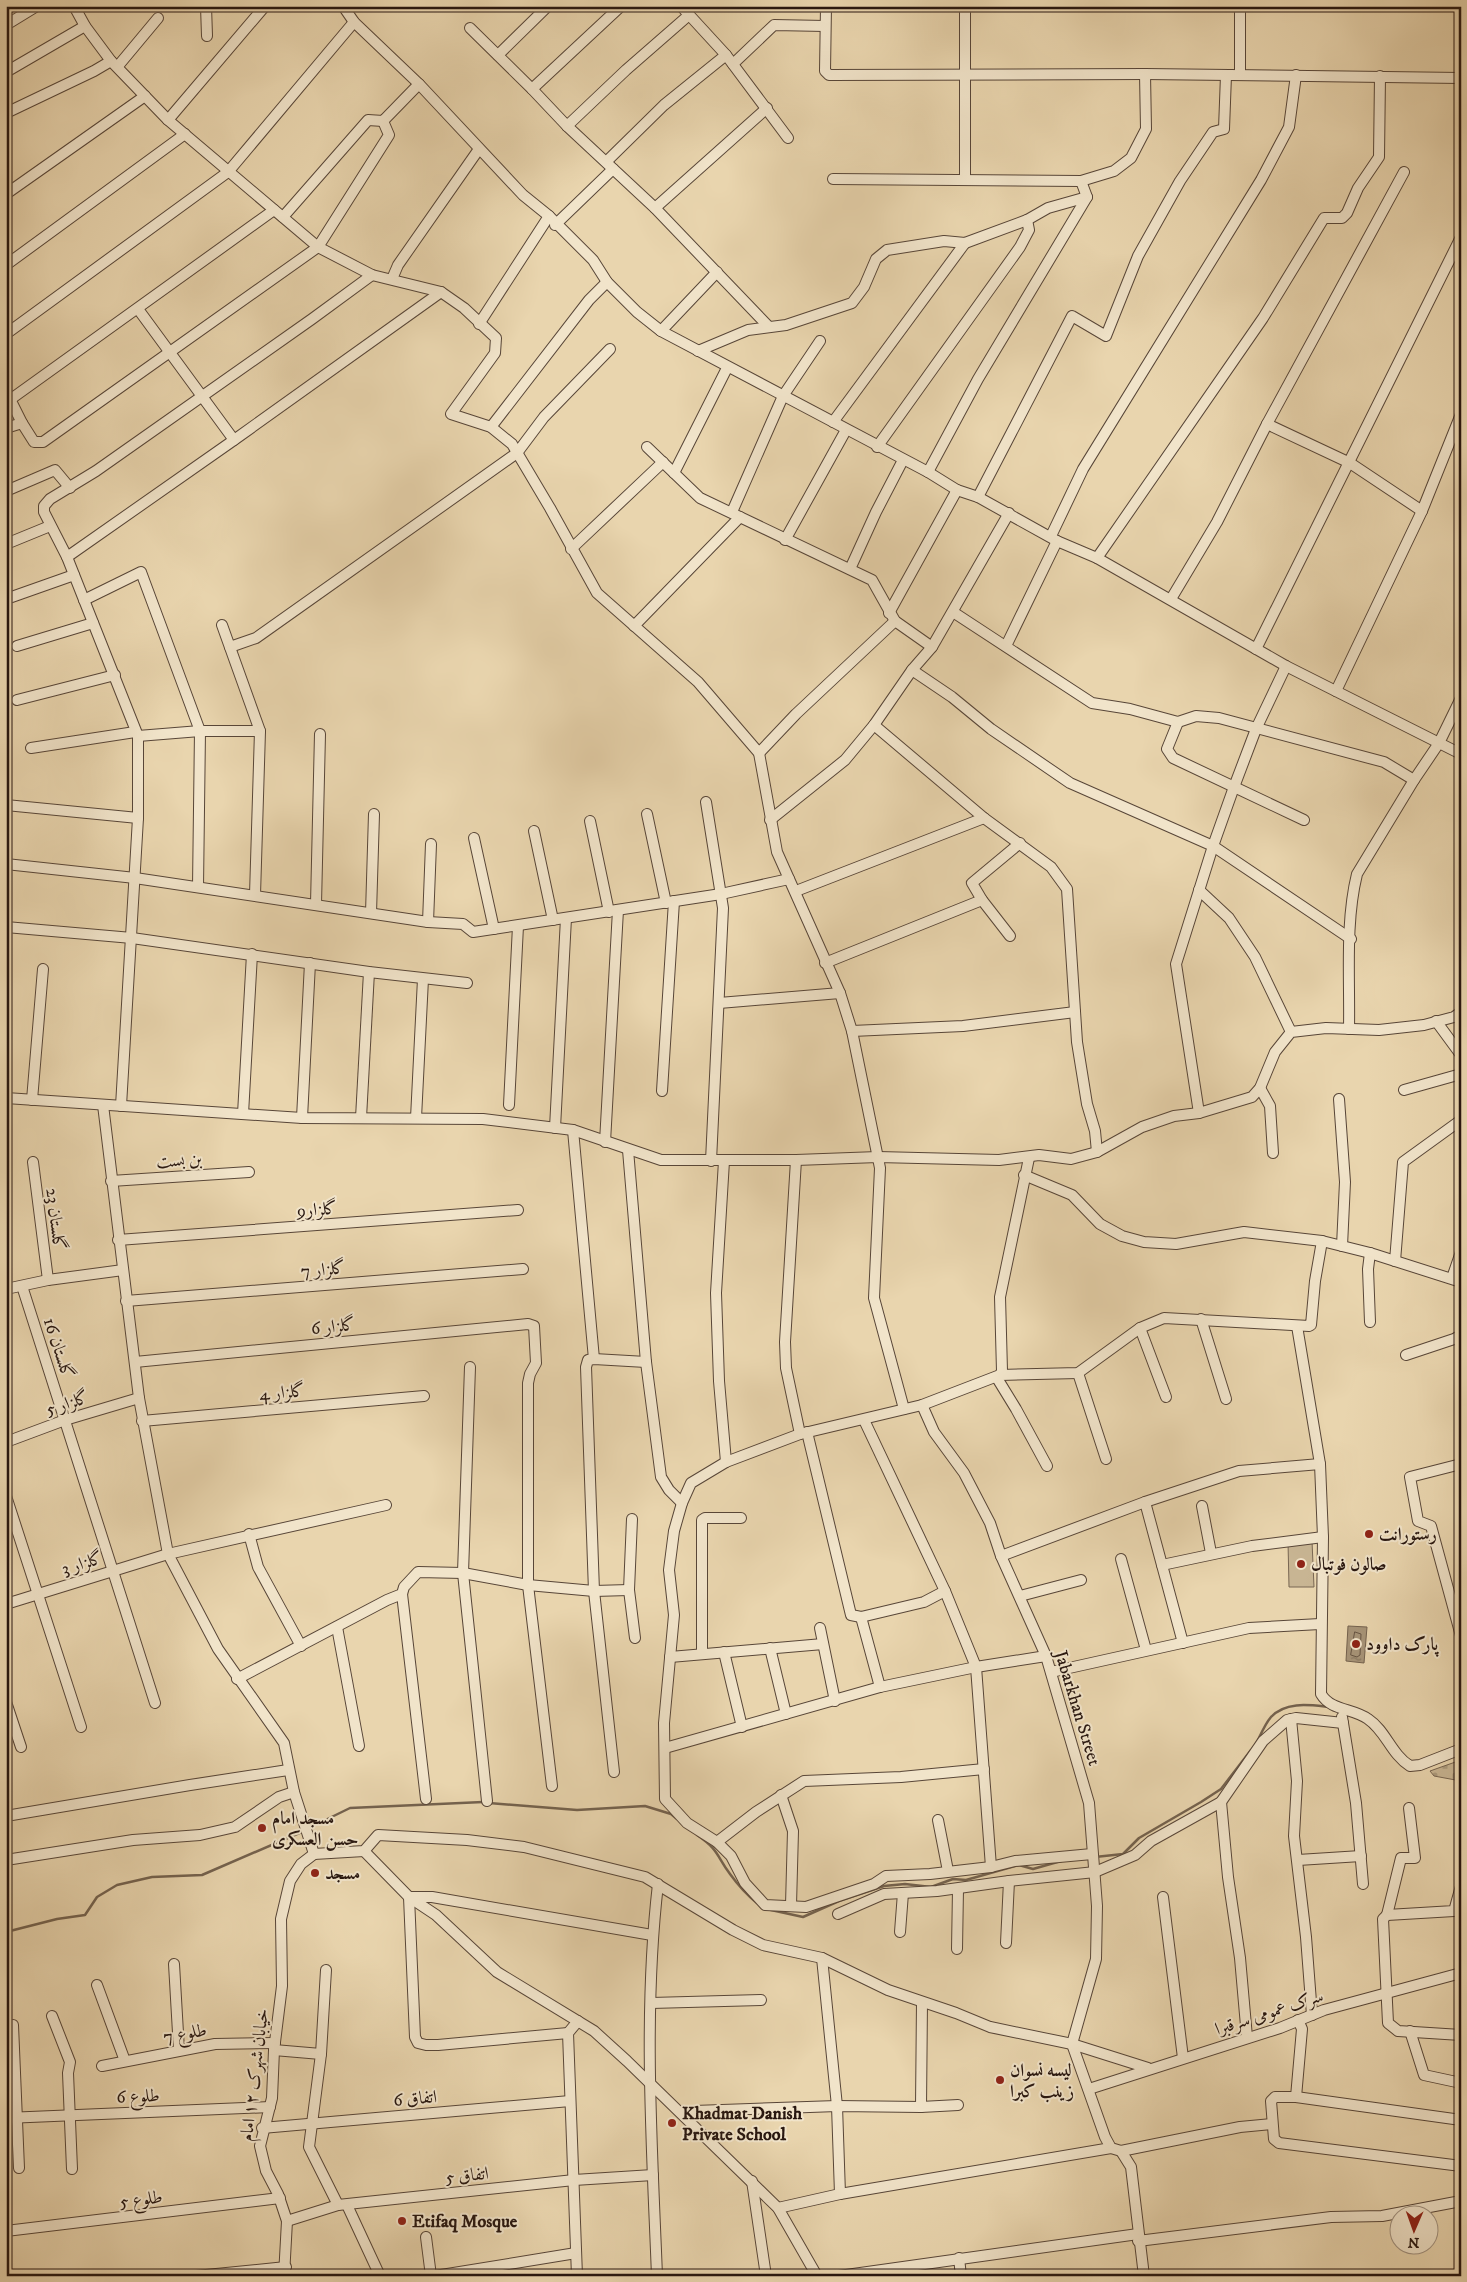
<svg xmlns="http://www.w3.org/2000/svg" width="1467" height="2282" viewBox="0 0 1467 2282" font-family="'IM FELL DW Pica',Amiri,serif">
  <defs>
    <pattern id="cemetery-stones" width="16" height="16" patternUnits="userSpaceOnUse" patternTransform="scale(1.25)"><rect width="16" height="16" fill="#c8b593"/><path d="M2 7V4a2 2 0 0 1 4 0v3zM10 15v-3a2 2 0 0 1 4 0v3z" fill="#ac9b7e"/></pattern>
    <pattern id="water-ripples" width="26" height="14" patternUnits="userSpaceOnUse" patternTransform="scale(1.25)"><rect width="26" height="14" fill="#a79478"/><path d="M2 4q2-2 4 0t4 0M15 11q2-2 4 0t4 0" fill="none" stroke="#887861"/></pattern>
  </defs>
  <rect width="100%" height="100%" fill="#e9d5ae"/>
  <filter id="stains"><feTurbulence type="fractalNoise" baseFrequency=".004" numOctaves="4"/><feColorMatrix values="0 0 0 0 .2 0 0 0 0 .09 0 0 0 0 .02 0 0 0 .5 -.17"/></filter>
  <radialGradient id="worn" r=".72"><stop offset=".6" stop-color="#630" stop-opacity="0"/><stop offset="1" stop-color="#630" stop-opacity=".3"/></radialGradient>
  <polygon fill="url(#cemetery-stones)" stroke="#786652" points="1461,1760 1461,1781 1434,1776 1430,1771"/>
  <polygon fill="#c8b593" stroke="#786652" points="1312,1541 1314,1587 1289,1587 1288,1542"/>
  <polygon fill="url(#water-ripples)" stroke="#74624e" points="1348,1626 1367,1627 1364,1663 1346,1661"/>
  <g fill="none" stroke-linecap="round" stroke-linejoin="round">
    <polygon stroke="#685644" stroke-width="1" points="1355,1632 1361,1634 1360,1655 1357,1657 1351,1655"/>
    <g stroke="#74624e" stroke-width="2.5">
      <path d="M1257 1742C1261 1734 1265 1724 1271 1717 1286 1701 1310 1705 1329 1707"/>
      <polyline points="489,1803 577,1810 645,1806 671,1814 677,1819"/>
      <polyline points="309,1828 350,1808 483,1802"/>
      <path d="M697 1835C719 1850 716 1855 730 1874 738 1885 747 1895 757 1903"/>
      <polyline points="1095,1857 1123,1854 1139,1838 1201,1802 1221,1789 1251,1750"/>
      <polyline points="771,1910 803,1917 839,1901 884,1886 905,1884 931,1887 953,1879 966,1880 1019,1865 1033,1869 1061,1861"/>
      <polyline points="6,1932 57,1919 85,1915 97,1897 117,1885 152,1877 202,1875 304,1831"/>
    </g>
    <g stroke="#584638" stroke-width="12">
      <g id="minor">
        <polyline points="74,6 85,26 111,61 168,120 318,247 372,275 441,292 464,308 496,338 495,353 451,414 491,427 512,444 550,508 597,593 698,682 759,753 777,852 840,993 852,1031 880,1168 874,1298 904,1409"/>
        <polyline points="206,6 207,36"/>
        <polyline points="343,6 354,22 419,84 523,195 549,216 593,260 607,282 637,312 661,331 928,472 957,490 978,497 1057,541 1097,558 1286,666 1461,754"/>
        <polyline points="681,6 726,55 788,138"/>
        <polyline points="826,6 825,71 829,75 1145,74 1461,78"/>
        <polyline points="965,6 965,180"/>
        <polyline points="6,25 37,6"/>
        <polyline points="470,28 532,89 567,126 655,208 769,327"/>
        <polyline points="498,55 548,6"/>
        <polyline points="733,64 774,25 825,26"/>
        <polyline points="118,66 158,18"/>
        <polyline points="6,72 85,26"/>
        <polyline points="1240,75 1240,6"/>
        <polyline points="532,89 621,6"/>
        <polyline points="6,113 94,71 111,61"/>
        <polyline points="168,120 265,6"/>
        <polyline points="567,126 626,70 689,15"/>
        <polyline points="607,161 664,105 726,55"/>
        <polyline points="833,179 1081,181 1114,171 1131,158 1146,129 1145,74"/>
        <polyline points="6,194 145,96"/>
        <polyline points="655,208 767,108"/>
        <polyline points="283,217 368,120 383,121 419,84"/>
        <polyline points="555,225 613,169"/>
        <polyline points="6,265 185,134"/>
        <polyline points="392,279 398,265 479,149"/>
        <polyline points="138,309 234,440"/>
        <polyline points="479,324 549,216"/>
        <polyline points="661,331 717,272"/>
        <polyline points="6,334 228,172 354,22"/>
        <polyline points="698,351 748,330 786,325 852,303 864,287 876,259 887,250 944,241 965,243 1027,220 1048,208 1087,197"/>
        <polyline points="6,391 22,423"/>
        <polyline points="11,399 274,210"/>
        <polyline points="833,422 965,243"/>
        <polyline points="1267,424 1350,463 1422,511"/>
        <polyline points="491,427 589,300 607,282"/>
        <polyline points="6,428 22,423 34,442 43,442 318,247 389,135 383,121"/>
        <polyline points="647,447 700,498 872,580 895,621 932,647"/>
        <polyline points="877,447 1020,247 1029,230 1027,220"/>
        <polyline points="928,472 978,379 1087,197 1081,181"/>
        <polyline points="674,473 727,368"/>
        <polyline points="6,491 55,470 70,488"/>
        <polyline points="978,497 1072,316 1106,336 1138,256 1180,181 1213,132 1224,129 1226,75"/>
        <polyline points="732,512 783,396 820,341"/>
        <polyline points="1051,536 1083,469 1261,180 1289,127 1296,75"/>
        <polyline points="785,540 846,430"/>
        <polyline points="6,544 50,526"/>
        <polyline points="571,549 663,462"/>
        <polyline points="67,557 234,440 441,292"/>
        <polyline points="1097,558 1263,318 1324,218 1342,218 1347,213 1358,188 1379,157 1380,76"/>
        <polyline points="850,569 876,512 903,460"/>
        <polyline points="6,599 74,575"/>
        <polyline points="1171,599 1217,522 1267,424 1404,172"/>
        <polyline points="84,600 141,572 200,731 198,887"/>
        <polyline points="953,612 1092,703 1130,709 1178,722 1196,716 1219,718 1384,762 1414,780"/>
        <polyline points="889,613 957,490"/>
        <polyline points="222,625 260,731 255,895"/>
        <polyline points="634,626 740,517"/>
        <polyline points="17,646 93,623"/>
        <polyline points="1006,646 1057,541"/>
        <polyline points="230,647 256,638 517,453 544,417 610,349"/>
        <polyline points="1256,649 1461,237"/>
        <polyline points="912,670 952,697 991,729 1070,783 1213,846 1351,939"/>
        <polyline points="1336,691 1422,511 1461,414"/>
        <polyline points="17,700 115,675"/>
        <polyline points="1178,722 1167,749 1173,758 1304,820"/>
        <polyline points="874,725 984,818 1051,867 1067,889 1077,1042 1087,1104 1095,1131 1097,1152"/>
        <polyline points="138,736 200,731 260,731"/>
        <polyline points="31,748 135,732"/>
        <polyline points="759,753 796,714 895,621"/>
        <polyline points="706,802 723,908 711,1161"/>
        <polyline points="6,805 138,818"/>
        <polyline points="647,814 666,903"/>
        <polyline points="770,820 845,760 874,725 912,670 932,647 1009,513"/>
        <polyline points="590,821 609,912"/>
        <polyline points="534,831 553,920"/>
        <polyline points="474,838 494,929"/>
        <polyline points="6,864 135,878 428,922 463,924 473,932 721,894 789,879"/>
        <polyline points="1199,890 1229,918 1255,957 1291,1032"/>
        <polyline points="796,891 984,818"/>
        <polyline points="316,904 320,734"/>
        <polyline points="371,913 374,814"/>
        <polyline points="428,922 431,844"/>
        <polyline points="6,927 132,938 369,972 467,983"/>
        <polyline points="1010,936 982,900 972,883 1020,843"/>
        <polyline points="825,963 982,900"/>
        <polyline points="719,1003 840,993"/>
        <polyline points="1436,1021 1461,1055"/>
        <path d="M1349 1029C1350 978 1345 923 1357 874L1414 780 1439 743 1461 698"/>
        <polyline points="852,1031 963,1026 1075,1012"/>
        <polyline points="1260,1088 1270,1106 1273,1153"/>
        <polyline points="1404,1090 1461,1074"/>
        <polyline points="662,1091 674,901"/>
        <polyline points="6,1098 302,1118 483,1119 573,1130 661,1160 796,1160 878,1157 999,1160 1039,1155 1071,1159 1097,1152 1142,1127 1174,1116 1199,1113 1252,1097 1260,1088 1275,1052 1291,1032 1326,1028 1379,1030 1424,1025 1454,1017 1461,1012"/>
        <polyline points="1339,1099 1345,1182 1342,1246"/>
        <polyline points="32,1100 43,969"/>
        <polyline points="103,1105 139,1398 168,1554 218,1649 284,1743 294,1792 314,1854"/>
        <polyline points="509,1105 518,926"/>
        <polyline points="121,1106 138,818 138,736 67,557 44,512 44,506 50,499 96,471 312,319 372,275"/>
        <polyline points="1199,1113 1176,964 1213,846 1234,787 1256,729 1286,666"/>
        <polyline points="243,1114 252,954"/>
        <polyline points="302,1118 310,963"/>
        <polyline points="361,1118 369,972"/>
        <polyline points="416,1118 423,979"/>
        <polyline points="555,1128 566,918"/>
        <polyline points="573,1130 594,1359"/>
        <polyline points="605,1142 618,910"/>
        <polyline points="628,1150 646,1362 661,1477 669,1490 682,1503"/>
        <polyline points="1029,1158 1000,1297 1002,1371 1000,1375 922,1405 800,1434 726,1462 691,1483 682,1503 674,1531 669,1570 674,1615 664,1723 665,1799 687,1823 717,1842 731,1856 745,1883 765,1905 806,1907 874,1884 886,1876 930,1874 991,1867 1015,1861 1092,1854"/>
        <polyline points="796,1160 785,1342 786,1368 800,1434"/>
        <polyline points="724,1161 716,1293 719,1381 726,1462"/>
        <polyline points="33,1162 48,1280"/>
        <polyline points="1024,1175 1072,1195 1100,1224 1122,1236 1144,1242 1176,1244 1244,1232 1322,1241 1370,1253 1461,1282"/>
        <polyline points="111,1181 249,1172"/>
        <polyline points="118,1240 518,1210"/>
        <polyline points="1395,1261 1403,1162 1461,1120"/>
        <polyline points="1452,1278 1461,1252"/>
        <polyline points="22,1286 155,1703"/>
        <polyline points="6,1289 48,1280 123,1270"/>
        <polyline points="126,1301 523,1269"/>
        <polyline points="1201,1319 1226,1399"/>
        <polyline points="1370,1322 1368,1269 1370,1253"/>
        <path d="M1297 1326 1320 1464 1323 1537 1321 1694C1331 1711 1353 1708 1368 1719 1386 1731 1391 1754 1410 1766L1420 1765 1461 1749"/>
        <polyline points="1140,1328 1166,1397"/>
        <polyline points="1406,1355 1454,1339 1461,1335"/>
        <polyline points="135,1362 528,1324 534,1326 536,1363 530,1374 528,1383 528,1585 552,1786"/>
        <polyline points="470,1367 463,1573 487,1801"/>
        <polyline points="1078,1373 1106,1459"/>
        <polyline points="1000,1375 1078,1373 1140,1328 1164,1318 1309,1326 1311,1325 1315,1281 1322,1241"/>
        <polyline points="997,1378 1016,1409 1047,1466"/>
        <polyline points="922,1405 934,1432 964,1473 990,1523 1001,1556 1046,1656 1089,1803 1097,1906 1096,1959 1072,2044"/>
        <polyline points="864,1420 945,1591 976,1667 991,1867"/>
        <polyline points="142,1421 424,1396"/>
        <polyline points="807,1432 851,1615 861,1617 924,1602 945,1591"/>
        <polyline points="6,1442 65,1420 139,1398"/>
        <polyline points="1461,1464 1410,1477 1418,1521 1431,1526 1461,1636"/>
        <polyline points="6,1496 81,1727"/>
        <polyline points="1145,1502 1183,1643"/>
        <polyline points="1202,1506 1211,1553"/>
        <polyline points="632,1519 629,1590 635,1638"/>
        <polyline points="249,1534 258,1567 301,1646"/>
        <polyline points="1001,1556 1145,1502 1239,1471 1320,1464"/>
        <polyline points="1121,1559 1146,1650"/>
        <polyline points="1162,1565 1252,1546 1323,1537"/>
        <polyline points="402,1594 426,1799"/>
        <polyline points="1020,1596 1081,1580"/>
        <polyline points="6,1604 168,1554 386,1505"/>
        <polyline points="861,1617 880,1687"/>
        <polyline points="337,1627 359,1746"/>
        <polyline points="820,1628 835,1701"/>
        <polyline points="770,1648 786,1714"/>
        <polyline points="724,1652 742,1727"/>
        <polyline points="702,1654 702,1520 705,1518 741,1518"/>
        <polyline points="670,1657 823,1644"/>
        <polyline points="1051,1672 1249,1628 1320,1624"/>
        <polyline points="237,1679 387,1600 402,1594 404,1587 418,1572 463,1573 528,1585 594,1591 629,1590"/>
        <polyline points="6,1702 21,1747"/>
        <polyline points="1342,1717 1356,1803 1363,1884"/>
        <polyline points="1291,1719 1297,1781 1294,1836 1306,1937 1312,2015"/>
        <polyline points="665,1748 880,1687 976,1667 1046,1656"/>
        <polyline points="614,1772 594,1591 586,1367 588,1360 594,1359 646,1362"/>
        <polyline points="781,1795 793,1831 791,1905"/>
        <polyline points="1221,1802 1228,1877 1240,1958 1247,2037"/>
        <polyline points="6,1816 190,1785 288,1770"/>
        <polyline points="938,1820 948,1871"/>
        <polyline points="717,1842 756,1812 804,1781 901,1777 984,1769"/>
        <polyline points="364,1851 409,1897 436,1915 497,1972 594,2031 627,2061 778,2208 817,2276"/>
        <polyline points="314,1854 364,1851 378,1835 467,1840 524,1847 645,1877 733,1930 763,1945 822,1958 888,1990 956,2013 990,2027 1072,2044 1148,2068"/>
        <polyline points="6,1860 133,1840 200,1835 235,1827 279,1797 294,1792"/>
        <polyline points="1298,1860 1361,1856"/>
        <polyline points="1461,1886 1454,1911 1387,1915 1383,1919 1388,2023 1398,2031 1461,2035"/>
        <polyline points="1163,1897 1183,2058"/>
        <polyline points="838,1914 884,1894 937,1891 1009,1881 1095,1872 1135,1855 1151,1841 1221,1802 1263,1741 1287,1720 1296,1718 1343,1723"/>
        <polyline points="1387,1915 1401,1858 1415,1858 1409,1808"/>
        <polyline points="900,1932 903,1893"/>
        <polyline points="1006,1943 1009,1881"/>
        <polyline points="957,1949 958,1889"/>
        <polyline points="822,1958 837,2106 840,2194"/>
        <polyline points="174,1964 179,2050"/>
        <polyline points="326,1970 321,2054 309,2147 338,2205"/>
        <polyline points="97,1985 125,2061"/>
        <polyline points="651,2003 761,2000"/>
        <polyline points="52,2016 70,2062 68,2073 72,2169"/>
        <polyline points="13,2025 19,2168"/>
        <polyline points="1410,2031 1424,2075 1461,2083"/>
        <polyline points="568,2033 438,2045 426,2045 418,2043 415,2037 409,1897 432,1897 652,1935"/>
        <polyline points="1072,2044 1105,2137 1111,2148 1121,2151 1240,2127 1272,2124"/>
        <polyline points="274,2050 321,2054"/>
        <polyline points="102,2066 215,2044 275,2043"/>
        <polyline points="1089,2089 1280,2028 1324,2010 1461,1973"/>
        <polyline points="1296,2097 1302,2029 1298,2020"/>
        <polyline points="921,2107 922,2002"/>
        <polyline points="683,2114 694,2111 837,2106 921,2107 958,2105"/>
        <polyline points="6,2118 270,2107"/>
        <polyline points="1461,2120 1296,2097 1275,2097 1271,2101 1274,2139 1279,2143 1461,2166"/>
        <polyline points="262,2128 570,2101"/>
        <polyline points="1121,2151 1131,2167 1144,2276"/>
        <polyline points="752,2181 766,2276"/>
        <polyline points="347,2205 380,2276"/>
        <polyline points="778,2208 840,2194 1111,2148"/>
        <polyline points="287,2221 338,2205 574,2180 653,2175"/>
        <polyline points="6,2231 280,2198"/>
        <polyline points="426,2237 431,2276"/>
        <polyline points="1138,2241 1331,2217 1382,2216 1461,2201"/>
        <polyline points="959,2258 961,2276"/>
        <polyline points="196,2276 286,2267"/>
        <polyline points="284,2276 287,2221 278,2194 266,2171 260,2146 272,2098 274,2050 282,1986 281,1919 290,1881 301,1864 314,1854"/>
        <polyline points="398,2276 420,2276"/>
        <polyline points="435,2276 576,2253"/>
        <polyline points="577,2276 568,2033 578,2021"/>
        <path d="M657 2276C652 2146 643 2014 658 1884"/>
        <polyline points="839,2276 1138,2234"/>
      </g>
    </g>
    <use href="#minor" stroke="#f1e4ca" stroke-width="10"/>
  </g>
  <g fill="#8f2418" stroke="#f1e4ca" stroke-width="2">
    <circle cx="1369" cy="1534" r="5"/>
    <circle cx="1301" cy="1564" r="5"/>
    <circle cx="1356" cy="1644" r="5"/>
    <circle cx="262" cy="1828" r="5"/>
    <circle cx="315" cy="1873" r="5"/>
    <circle cx="1000" cy="2080" r="5"/>
    <circle cx="672" cy="2123" r="5"/>
    <circle cx="402" cy="2221" r="5"/>
  </g>
  <g text-anchor="middle" stroke-width="4" stroke-linejoin="round" paint-order="stroke">
    <g font-size="18" fill="#281710" stroke="#f1e4ca">
      <text transform="translate(179 1160) rotate(-4)" y="6">بن بست</text>
      <text transform="translate(317 1209) rotate(-4)" y="6">گلزار9</text>
      <text transform="translate(56 1219) rotate(83)" y="6">گلستان 23</text>
      <text transform="translate(323 1269) rotate(-5)" y="6">گلزار 7</text>
      <text transform="translate(333 1326) rotate(-6)" y="6">گلزار 6</text>
      <text transform="translate(59 1348) rotate(72)" y="6">گلستان 16</text>
      <text transform="translate(282 1392) rotate(-5)" y="6">گلزار 4</text>
      <text transform="translate(67 1403) rotate(-18)" y="6">گلزار 5</text>
      <text transform="translate(82 1563) rotate(-17)" y="6">گلزار 3</text>
      <text transform="translate(1078 1708) rotate(73)" y="6">Jabarkhan Street</text>
      <text transform="translate(1269 2012) rotate(-18)" y="6">سرک عمومی سرقبرا</text>
      <text transform="translate(185 2033) rotate(-10)" y="6">طلوع 7</text>
      <text transform="translate(254 2075) rotate(-83)" y="6">خیابان شهرک ۱۲ امام</text>
      <text transform="translate(138 2096) rotate(-2)" y="6">طلوع 6</text>
      <text transform="translate(415 2098) rotate(-5)" y="6">اتفاق 6</text>
      <text transform="translate(467 2175) rotate(-6)" y="6">اتفاق 5</text>
      <text transform="translate(141 2199) rotate(-7)" y="6">طلوع 5</text>
    </g>
    <g font-size="18" font-weight="bold" fill="#281710" stroke="#f1e4ca" text-anchor="start">
      <text x="1379" y="1540">رستورانت</text>
      <text x="1311" y="1570">صالون فوتبال</text>
      <text x="1366" y="1650">پارک داوود</text>
      <text x="272" y="1824">مسجد امام<tspan x="272" dy="21">حسن العسکری</tspan></text>
      <text x="325" y="1879">مسجد</text>
      <text x="1010" y="2076">لیسه نسوان<tspan x="1010" dy="21">زینب کبرا</tspan></text>
      <text x="682" y="2119">Khadmat Danish<tspan x="682" dy="21">Private School</tspan></text>
      <text x="412" y="2227">Etifaq Mosque</text>
    </g>
  </g>
  <rect width="1467" height="2282" fill="none" stroke="#e9d5ae" stroke-width="25"/>
  <rect x="8" y="8" width="1452" height="2267" fill="none" stroke="#281710" stroke-width="2.5"/>
  <rect x="12" y="12" width="1442" height="2257" fill="none" stroke="#281710"/>
  <g transform="translate(1414 2230) rotate(182)"><circle r="24" fill="#f1e4ca" stroke="#a19280"/>
  <path d="M0-4L9 19L0 12L-9 19Z" fill="#8f2418"/>
  <text y="-8" font-size="14" font-weight="bold" text-anchor="middle" fill="#281710">N</text>
  </g>
  <rect width="100%" height="100%" filter="url(#stains)"/>
  <rect width="100%" height="100%" fill="url(#worn)"/>
</svg>
